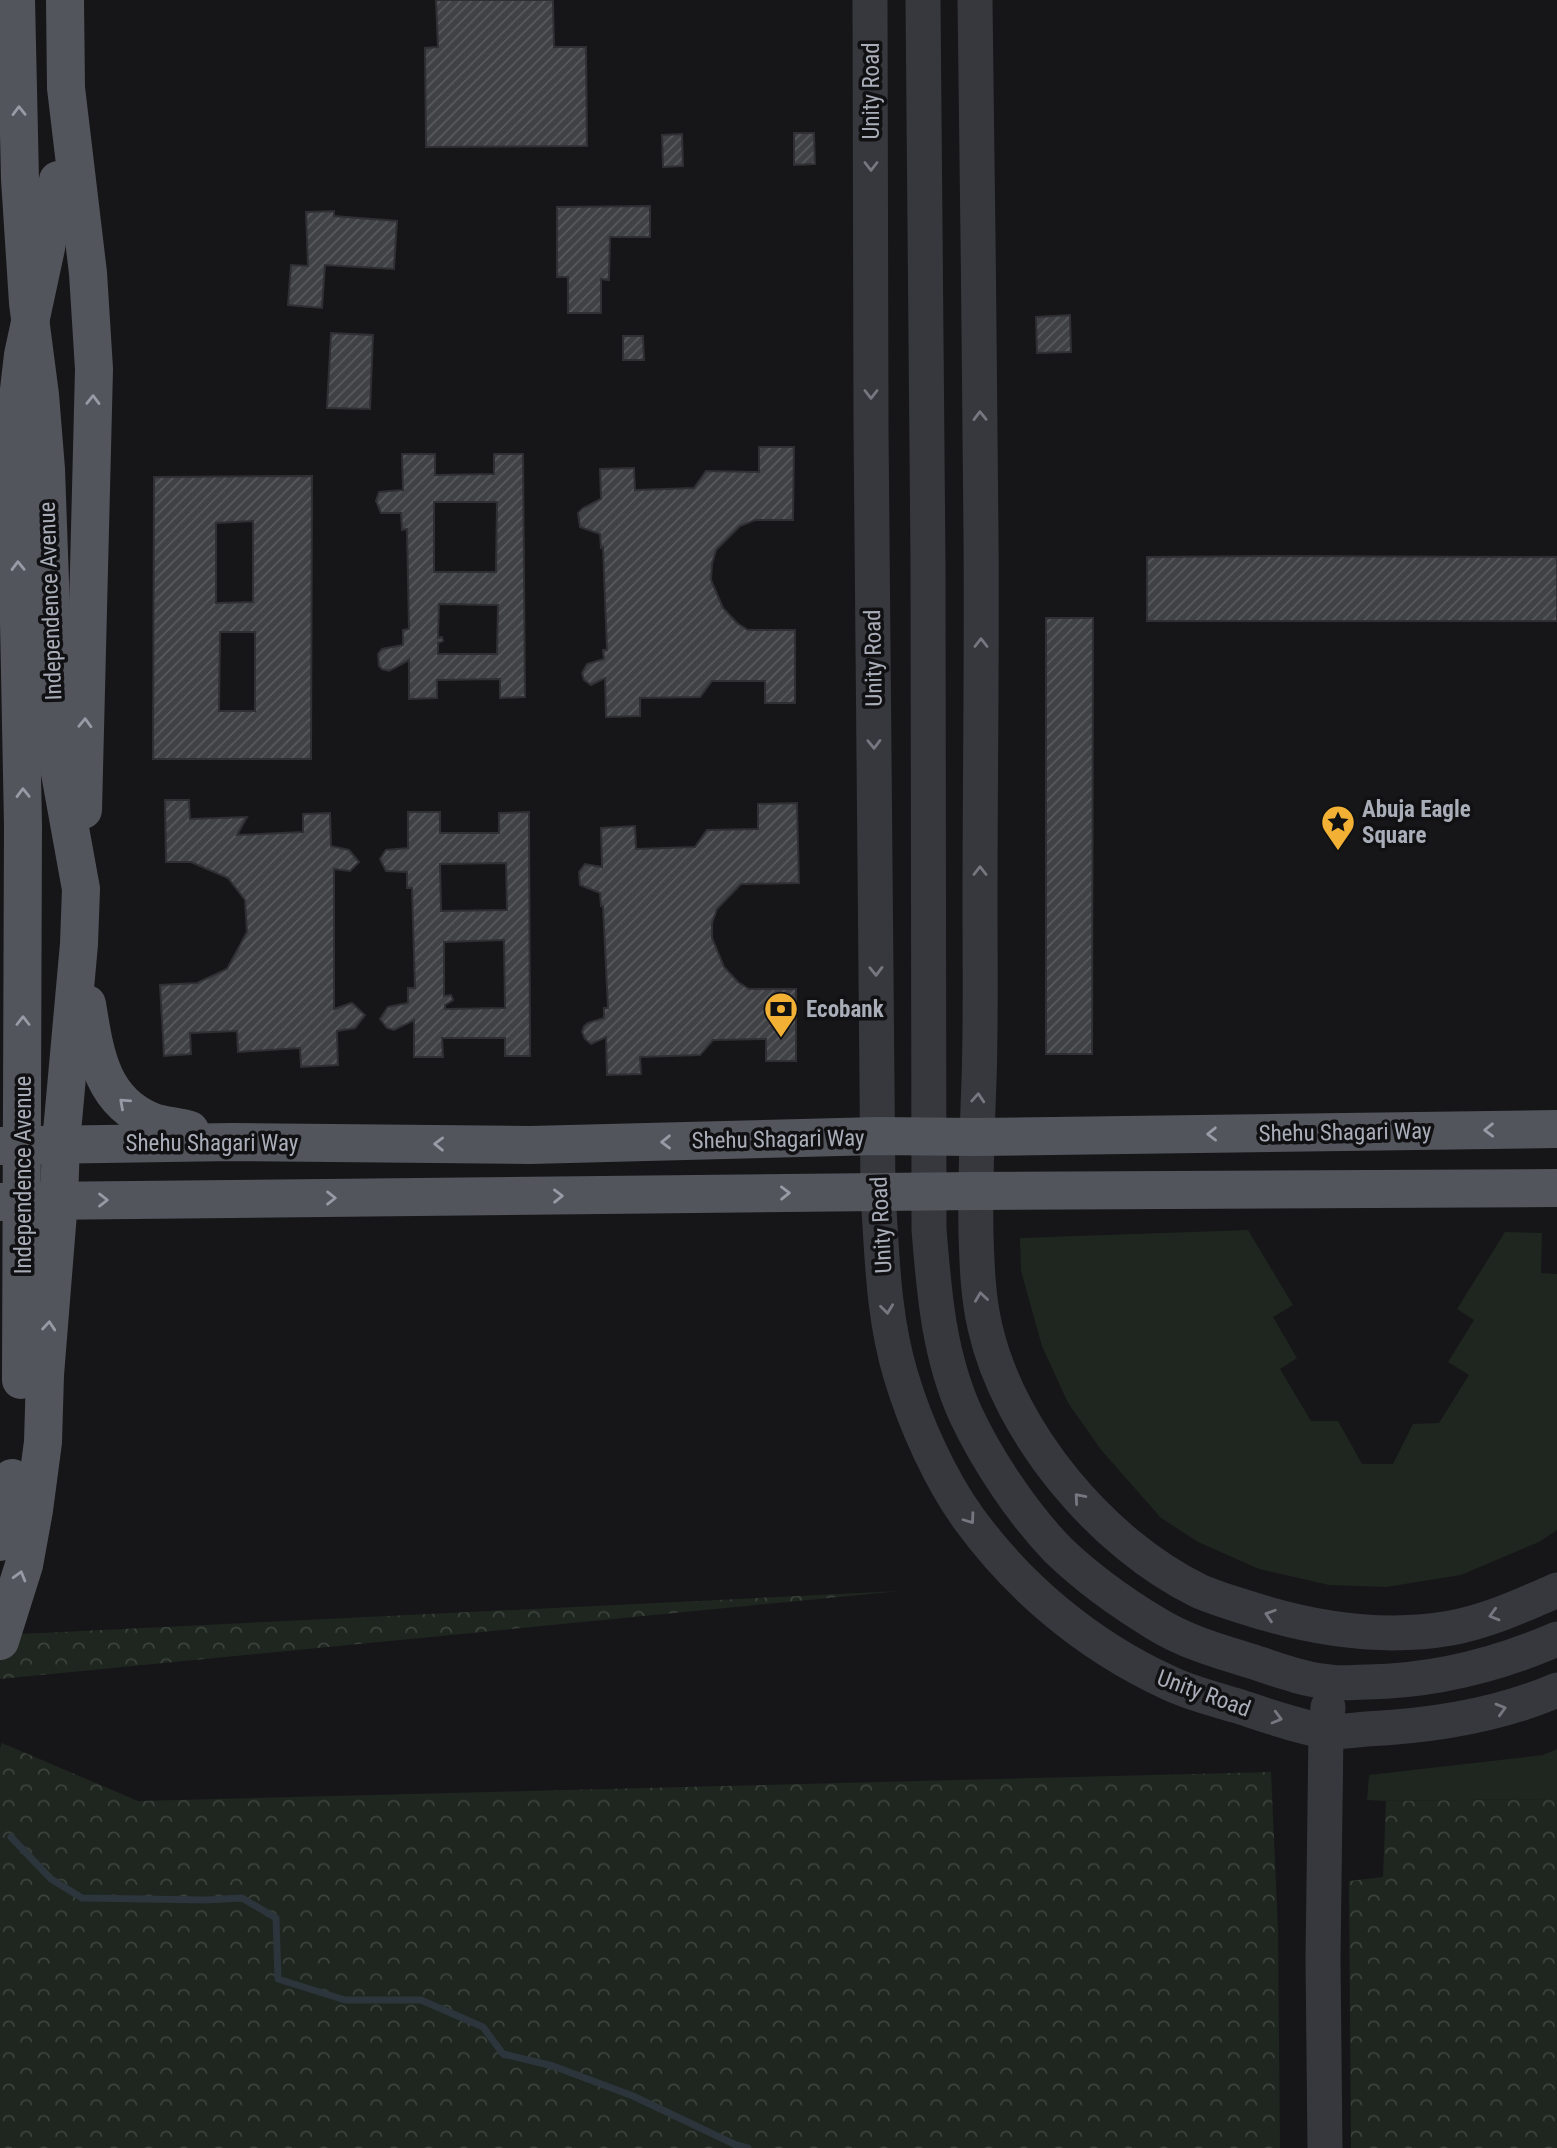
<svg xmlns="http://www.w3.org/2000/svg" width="1557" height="2148" viewBox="0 0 1557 2148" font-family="'Roboto Condensed',sans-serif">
  <defs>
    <pattern id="forest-crowns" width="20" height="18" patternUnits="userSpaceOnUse" patternTransform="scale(1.75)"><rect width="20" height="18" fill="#1e261f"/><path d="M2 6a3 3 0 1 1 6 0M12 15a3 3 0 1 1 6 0" fill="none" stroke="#3c433d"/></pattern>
    <pattern id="building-hatch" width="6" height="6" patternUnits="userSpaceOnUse" patternTransform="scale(1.75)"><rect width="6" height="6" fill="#404145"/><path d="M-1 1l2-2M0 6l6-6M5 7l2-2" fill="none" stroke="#595a5e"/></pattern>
  </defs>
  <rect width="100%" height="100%" fill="#161618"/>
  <g fill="#1e261f">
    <polygon points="1248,1230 1293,1305 1273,1317 1297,1358 1280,1369 1311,1421 1338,1421 1362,1464 1393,1464 1413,1424 1439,1423 1469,1375 1448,1362 1474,1320 1457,1309 1505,1232 1542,1233 1541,1273 1557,1274 1557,1530 1539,1542 1461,1575 1386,1587 1329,1585 1259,1569 1198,1542 1161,1518 1102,1451 1068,1403 1042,1346 1021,1271 1020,1238"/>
    <polygon points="1557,1749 1557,1799 1386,1801 1367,1800 1369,1775 1543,1755"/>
  </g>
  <g fill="url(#forest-crowns)">
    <polygon points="900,1591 0,1679 0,1635"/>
    <polygon points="2,1743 138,1801 1271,1772 1278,1930 1280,2148 0,2148 0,1748"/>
    <polygon points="1557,1799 1557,2148 1351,2148 1349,1881 1383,1877 1386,1801"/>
  </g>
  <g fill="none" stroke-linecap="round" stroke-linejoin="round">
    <polyline stroke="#2c353c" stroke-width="7" points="11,1837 51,1879 82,1898 205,1900 242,1898 276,1918 278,1979 345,2000 421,2000 483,2027 503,2054 553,2066 633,2096 736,2145 748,2148"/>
  </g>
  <g fill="url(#building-hatch)" stroke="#303034" stroke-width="2" fill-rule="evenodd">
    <polygon points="436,0 553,0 554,47 586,47 587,146 426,147 425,48 438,47"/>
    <polygon points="794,133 814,133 815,164 794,165"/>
    <polygon points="682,134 683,166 663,167 662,135"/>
    <polygon points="650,206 650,237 610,237 609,280 601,279 601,313 568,313 568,277 557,277 557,207"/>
    <polygon points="334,211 334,216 397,221 394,269 325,265 322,308 288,305 291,265 308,266 306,212"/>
    <polygon points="1070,315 1071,352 1037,353 1036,317"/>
    <polygon points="331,333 373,335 370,409 327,408"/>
    <polygon points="623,336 643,336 644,360 623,360"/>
    <polygon points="759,447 794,447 793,520 755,520 740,526 716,550 712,564 711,580 723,608 737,623 748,630 795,630 795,703 765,703 765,681 712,681 700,697 640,698 640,716 606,717 605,678 591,685 584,680 582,673 587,664 604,659 603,650 607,650 603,547 601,548 600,534 580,527 578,513 583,508 601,499 600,469 634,468 635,490 694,488 706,471 759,472"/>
    <path d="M402 454H435V475L494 474V454H523L525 697 500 698V679L437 680V698L409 699V660L389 671 382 669 379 666 378 654 382 649 403 645V630L409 629 407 529 402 530 401 513H381L376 501 379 492 403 490ZM434 502H497L496 572H434ZM439 604 498 605 497 654H438V643L443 641 442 637 438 638Z"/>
    <path d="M312 476 311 759H153L154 477ZM253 521V602L216 603V523ZM220 632H255V711H219Z"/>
    <polygon points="1276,556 1557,557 1557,621 1147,621 1147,557"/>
    <polygon points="1046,618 1093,618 1092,1054 1046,1054"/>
    <polygon points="165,800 189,800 190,819 247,817 237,835 303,832 303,814 330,813 331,846 349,850 359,862 350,871 334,869 334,1009 352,1003 365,1015 355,1028 337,1031 338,1065 301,1067 300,1048 238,1052 237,1031 190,1033 191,1054 164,1056 160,985 197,983 227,969 247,932 245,900 228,878 191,862 166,862"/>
    <polygon points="797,803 799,883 741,884 717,909 712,923 712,938 724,967 738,982 749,989 796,989 796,1061 766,1061 766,1039 713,1040 700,1055 640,1057 641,1074 607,1075 606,1037 591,1044 585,1039 582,1032 584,1026 588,1023 604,1018 604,1008 608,1008 603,906 601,906 600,893 580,885 579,872 585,864 602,867 601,828 635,826 636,849 695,847 707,830 758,829 758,804"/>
    <path d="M408 812H440V833H499V813L529 812 530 1056H505V1038H442L443 1057H414V1020L394 1030 387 1028 380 1019 388 1007 408 1003V988H415L412 888H407V872L386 871 380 859 386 850 408 848ZM506 863 507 910 441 911 440 864ZM504 940 505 1008 445 1009V1005L453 1000 451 995 444 996V942Z"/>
  </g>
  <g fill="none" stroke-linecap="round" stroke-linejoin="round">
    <g stroke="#37383d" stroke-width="35">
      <path d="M870 0 871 428 878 1193C882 1254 883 1317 901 1376 915 1423 940 1479 969 1519 1020 1589 1089 1646 1167 1682 1189 1693 1214 1699 1238 1706 1265 1715 1295 1726 1324 1731 1337 1733 1353 1730 1366 1729 1432 1726 1497 1716 1557 1690"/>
      <path d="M923 0 928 564 929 1229C934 1293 939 1356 966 1415 987 1460 1023 1514 1058 1550 1086 1577 1122 1603 1155 1623 1185 1642 1221 1652 1254 1662 1278 1670 1305 1680 1330 1682 1342 1684 1355 1682 1367 1682 1433 1681 1497 1665 1557 1639"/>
      <path d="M975 0C977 178 980 357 981 535 982 659 980 782 980 906 980 964 981 1023 979 1081 977 1132 975 1183 976 1235 977 1266 978 1297 985 1327 1009 1433 1102 1544 1199 1591 1215 1598 1232 1603 1248 1608 1313 1629 1382 1640 1451 1628 1488 1621 1523 1605 1557 1590"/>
      <polyline points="1325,2148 1323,1959 1326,1731 1328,1707"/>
    </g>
    <g stroke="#53555c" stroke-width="38">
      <polyline points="65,0 66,88 88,273 94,369 83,810"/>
      <polyline points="16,470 23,825 21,1380"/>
      <path d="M87 1004C95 1053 101 1102 153 1122 165 1126 178 1126 190 1130"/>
      <polyline points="39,1145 233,1142 530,1145 878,1136 975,1137 1557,1129"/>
      <polyline points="35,1201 975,1191 1557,1188"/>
      <polyline points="0,1542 12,1478"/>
      <polyline points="0,1641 24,1565 34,1510 43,1442 45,1375 59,1200 61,1143 79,944 81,889 56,751 46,469 40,395 28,303 20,179 16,0"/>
    </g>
    <g stroke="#53555c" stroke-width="38">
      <polyline points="16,470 17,407 23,355 46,248 58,180"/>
      <polyline points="0,1146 39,1145"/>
      <polyline points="0,1202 35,1201"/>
    </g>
  </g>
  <defs><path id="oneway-chevron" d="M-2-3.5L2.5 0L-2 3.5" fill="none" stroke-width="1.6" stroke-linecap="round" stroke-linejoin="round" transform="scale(1.75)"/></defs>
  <g stroke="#979ba6">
    <use href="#oneway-chevron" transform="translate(19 111) rotate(-91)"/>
    <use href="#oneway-chevron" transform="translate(93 400) rotate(-89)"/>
    <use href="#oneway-chevron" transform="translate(18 566) rotate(-91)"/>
    <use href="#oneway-chevron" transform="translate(85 723) rotate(-88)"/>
    <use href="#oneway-chevron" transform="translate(23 793) rotate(-91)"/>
    <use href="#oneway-chevron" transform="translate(23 1021) rotate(-90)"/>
    <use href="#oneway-chevron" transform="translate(124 1103) rotate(-138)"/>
    <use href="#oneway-chevron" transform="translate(1489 1130) rotate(179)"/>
    <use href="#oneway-chevron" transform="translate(1212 1134) rotate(179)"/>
    <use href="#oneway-chevron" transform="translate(666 1142) rotate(179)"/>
    <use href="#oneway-chevron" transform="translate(439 1144) rotate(-179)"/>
    <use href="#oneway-chevron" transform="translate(785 1193) rotate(-1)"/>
    <use href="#oneway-chevron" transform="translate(558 1196) rotate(-1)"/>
    <use href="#oneway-chevron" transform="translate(331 1198)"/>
    <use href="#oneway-chevron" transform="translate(103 1200)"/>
    <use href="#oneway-chevron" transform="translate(49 1326) rotate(-85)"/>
    <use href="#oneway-chevron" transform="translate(20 1576) rotate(-74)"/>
  </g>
  <g stroke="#757881">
    <use href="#oneway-chevron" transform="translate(871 166) rotate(90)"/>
    <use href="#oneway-chevron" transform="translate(871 394) rotate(90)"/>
    <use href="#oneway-chevron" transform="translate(980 416) rotate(-91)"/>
    <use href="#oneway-chevron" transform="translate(981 643) rotate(-90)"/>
    <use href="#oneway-chevron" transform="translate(874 744) rotate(89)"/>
    <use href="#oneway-chevron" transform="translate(980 871) rotate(-90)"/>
    <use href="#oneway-chevron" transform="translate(876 971) rotate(89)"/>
    <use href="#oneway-chevron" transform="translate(978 1098) rotate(-86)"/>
    <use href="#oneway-chevron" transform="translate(981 1297) rotate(-98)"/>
    <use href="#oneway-chevron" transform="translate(887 1309) rotate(83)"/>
    <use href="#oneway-chevron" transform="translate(1079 1498) rotate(-131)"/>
    <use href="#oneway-chevron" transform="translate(970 1519) rotate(54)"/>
    <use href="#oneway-chevron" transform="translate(1270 1615) rotate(-162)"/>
    <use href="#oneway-chevron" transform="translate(1494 1615) rotate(164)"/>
    <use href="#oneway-chevron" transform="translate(1501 1709) rotate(-16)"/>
    <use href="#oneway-chevron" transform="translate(1277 1718) rotate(15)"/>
  </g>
  <defs>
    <g id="sight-pin" transform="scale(1.75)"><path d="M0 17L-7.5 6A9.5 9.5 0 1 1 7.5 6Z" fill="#f2b134" stroke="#111113"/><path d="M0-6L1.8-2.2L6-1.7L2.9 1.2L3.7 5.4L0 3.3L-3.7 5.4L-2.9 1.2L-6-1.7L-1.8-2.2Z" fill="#111"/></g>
    <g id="bank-pin" transform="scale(1.75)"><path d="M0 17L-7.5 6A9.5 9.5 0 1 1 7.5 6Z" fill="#f2b134" stroke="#111113"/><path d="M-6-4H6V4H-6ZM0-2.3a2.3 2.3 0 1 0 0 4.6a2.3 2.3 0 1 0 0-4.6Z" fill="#111"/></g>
  </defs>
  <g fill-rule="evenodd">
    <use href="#sight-pin" x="1338" y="822"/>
    <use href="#bank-pin" x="781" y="1009"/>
  </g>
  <g text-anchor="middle" stroke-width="7" stroke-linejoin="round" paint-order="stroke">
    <g font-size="23" fill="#a8adb8" stroke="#111113">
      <text transform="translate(871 91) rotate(-90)" y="8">Unity Road</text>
      <text transform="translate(50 601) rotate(-92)" y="8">Independence Avenue</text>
      <text transform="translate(873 658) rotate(-91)" y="8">Unity Road</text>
      <text transform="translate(1345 1132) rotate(-1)" y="8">Shehu Shagari Way</text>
      <text transform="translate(778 1139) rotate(-1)" y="8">Shehu Shagari Way</text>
      <text x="212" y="1151">Shehu Shagari Way</text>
      <text transform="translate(23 1175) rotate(-90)" y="8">Independence Avenue</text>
      <text transform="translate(881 1225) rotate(-93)" y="8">Unity Road</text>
      <text transform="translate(1204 1693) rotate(20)" y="8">Unity Road</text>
    </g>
    <g font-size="23" font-weight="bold" fill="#a8adb8" stroke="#111113" text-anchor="start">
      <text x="1362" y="817">Abuja Eagle<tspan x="1362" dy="26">Square</tspan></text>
      <text x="806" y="1017">Ecobank</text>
    </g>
  </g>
</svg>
